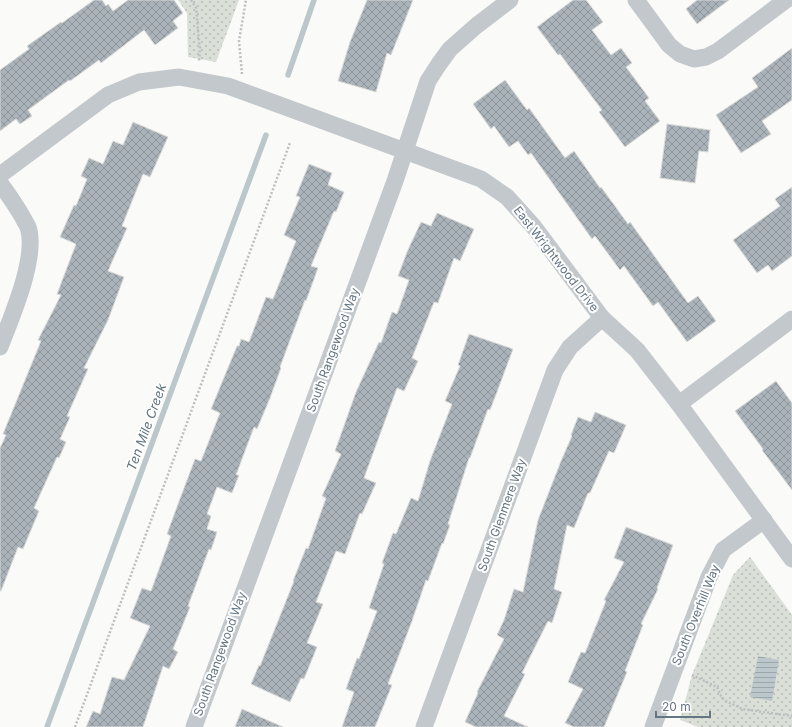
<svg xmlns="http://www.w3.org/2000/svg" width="792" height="727" viewBox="0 0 792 727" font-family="Inter,sans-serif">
  <defs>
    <pattern id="park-dots" width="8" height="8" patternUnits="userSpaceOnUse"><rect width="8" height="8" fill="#dadfd7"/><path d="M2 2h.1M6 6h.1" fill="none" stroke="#b4b9b4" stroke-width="1.8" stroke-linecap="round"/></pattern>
    <pattern id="water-rules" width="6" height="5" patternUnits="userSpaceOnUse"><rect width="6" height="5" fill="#bbc7cb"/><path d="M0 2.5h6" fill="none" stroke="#9ca6aa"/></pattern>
    <pattern id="building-cross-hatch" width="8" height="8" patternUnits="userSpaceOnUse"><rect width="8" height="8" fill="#aab3b9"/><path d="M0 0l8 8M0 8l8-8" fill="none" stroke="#8e969c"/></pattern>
  </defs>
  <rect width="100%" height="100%" fill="#fafaf8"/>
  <g fill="url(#park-dots)">
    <polygon points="178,0 239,0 216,62 188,57 187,13"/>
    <polygon points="750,557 792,615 792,727 698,727 680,720 692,675 733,575"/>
  </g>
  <polygon fill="url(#water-rules)" points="758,656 779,660 772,701 750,697"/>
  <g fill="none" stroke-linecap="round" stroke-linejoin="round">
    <g stroke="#bbc7cb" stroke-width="5.5">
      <polyline points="288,75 314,0"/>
      <polyline points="47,727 266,135"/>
    </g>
  </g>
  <g fill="url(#building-cross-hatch)" stroke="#dcdcda">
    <polygon points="94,0 102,0 106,6 108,4 113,11 128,0 174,0 183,13 173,21 178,28 155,45 144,30 101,63 99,60 70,81 69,80 28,110 32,116 20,124 16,119 0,131 0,70 29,49 27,46 61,22 62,23"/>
    <polygon points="367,0 413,0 391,55 387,53 376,92 338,81 350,42"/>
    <polygon points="573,0 586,0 603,22 592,30 611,55 621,48 632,63 626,67 649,98 645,101 660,121 625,147 599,112 602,110 560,54 558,55 537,27"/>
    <polygon points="697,0 729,0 697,24 686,9"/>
    <polygon points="792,48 792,100 762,121 771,134 741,153 716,115 758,87 752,78"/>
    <polygon points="505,80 527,110 529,108 565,158 574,151 600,188 601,187 628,224 630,222 688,303 698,296 716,321 687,342 658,302 653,306 624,266 620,270 595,236 592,239 531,153 528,155 518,141 509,147 494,126 491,129 473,104"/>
    <polygon points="133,122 168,137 150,177 143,174 122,226 127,228 108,271 124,277 108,320 84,368 88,369 67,416 70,417 60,439 66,442 59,458 57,457 34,508 39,511 23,549 18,547 1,591 0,591 0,448 6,435 3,434 41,341 38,340 61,295 57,294 76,244 60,237 74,205 76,206 87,179 81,176 89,158 103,164 113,141 123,145"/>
    <polygon points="667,124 710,130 708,152 699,151 695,183 660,178"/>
    <polygon points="309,164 332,173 328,185 344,192 336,212 334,211 311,266 318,268 306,301 305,300 280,367 281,368 270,398 257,429 254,427 236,475 239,475 232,493 217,487 207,514 211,516 207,529 217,532 211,550 209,549 188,606 190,607 173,649 178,652 169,669 163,666 143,727 86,727 93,711 100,714 112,677 124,680 150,626 130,618 142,588 151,591 171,536 167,534 178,504 195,459 201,461 220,413 211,409 237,346 239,346 241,339 249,342 266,297 273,299 296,241 284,235 300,197 296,196"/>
    <polygon points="792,187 792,256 772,271 768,265 757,273 733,240 780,206 775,199"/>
    <polygon points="437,213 474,229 460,261 454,258 438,303 434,302 412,358 418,361 404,391 397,388 364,478 376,483 362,514 360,513 345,554 336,551 316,602 323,604 307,643 317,647 304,679 301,678 290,702 251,684 259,665 260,666 294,581 293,581 306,548 308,549 326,498 322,496 341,454 335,451 356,392 379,342 381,343 392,312 397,314 409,280 398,276 407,252 421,222 431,226"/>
    <polygon points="469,334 513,349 497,392 490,410 488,409 470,458 469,458 448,524 450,525 443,544 442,543 428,581 426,580 412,621 388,684 392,685 375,727 342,727 354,692 346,689 357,658 359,659 377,611 369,608 384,564 382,563 393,533 396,534 411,498 418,501 430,461 452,404 445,401 460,366 458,365"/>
    <polygon points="776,381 792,403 792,490 762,450 763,449 735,411"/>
    <polygon points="595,412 626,425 614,453 609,451 590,493 588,493 574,528 567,525 554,589 562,592 552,623 548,621 522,673 525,674 504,716 528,727 476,727 465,722 478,693 477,692 504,639 497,635 504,620 514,589 523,592 538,520 561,461 572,436 571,435 578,417 591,422"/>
    <polygon points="626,527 673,545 657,588 658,589 641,624 643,625 625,671 627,672 604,727 574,727 565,723 583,689 568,682 581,652 585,653 606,601 604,600 624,562 614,558"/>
    <polygon points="242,709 283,727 235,727"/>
  </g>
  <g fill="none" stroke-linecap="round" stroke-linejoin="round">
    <g stroke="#bbbfc2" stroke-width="2.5" stroke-dasharray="2 2" stroke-linecap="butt">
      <polyline points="191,0 196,8 197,17 198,32 200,48 199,62"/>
      <polyline points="242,74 239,41 246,0"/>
      <polyline points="692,675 717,687 721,696 724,700 742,709 792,716"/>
      <polyline points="75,727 290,143"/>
    </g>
    <g stroke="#c3c8cc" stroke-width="17">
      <polyline points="636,0 669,45 680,54 694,59 706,57 718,51 786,0"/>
      <polyline points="0,175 108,95 139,82 179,77 228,86 481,179 507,197 534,227 602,318 637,350 679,404 792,559"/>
      <path d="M0 183C8 194 15 204 22 216 24 220 26 223 28 227 38 257 11 318 0 347"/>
      <polyline points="679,404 792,319"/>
      <polyline points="194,727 395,181 428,81 439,64 450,49 476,26 510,0"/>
      <polyline points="424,727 555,370 570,347 602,318"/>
      <polyline points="653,727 709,577 723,550 764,520"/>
    </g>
  </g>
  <g text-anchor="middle" stroke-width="4" stroke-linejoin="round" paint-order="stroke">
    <g font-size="12" fill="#657683" stroke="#fff">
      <text transform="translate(556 259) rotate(52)" y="4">East Wrightwood Drive</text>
      <text transform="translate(333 350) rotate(-70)" y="4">South Rangewood Way</text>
      <text transform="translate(502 515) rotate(-70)" y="4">South Glenmere Way</text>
      <text transform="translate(696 615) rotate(-68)" y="4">South Overhill Way</text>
      <text transform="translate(220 654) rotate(-70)" y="4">South Rangewood Way</text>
    </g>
    <g font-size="13" font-style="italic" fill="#60757c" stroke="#fff">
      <text transform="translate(146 427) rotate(-70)" y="5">Ten Mile Creek</text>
    </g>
  </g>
  <path d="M656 711v6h54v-6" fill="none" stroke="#657683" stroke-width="2"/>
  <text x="662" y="711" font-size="12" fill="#657683" stroke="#ffffff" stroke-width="3" paint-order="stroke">20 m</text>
</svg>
